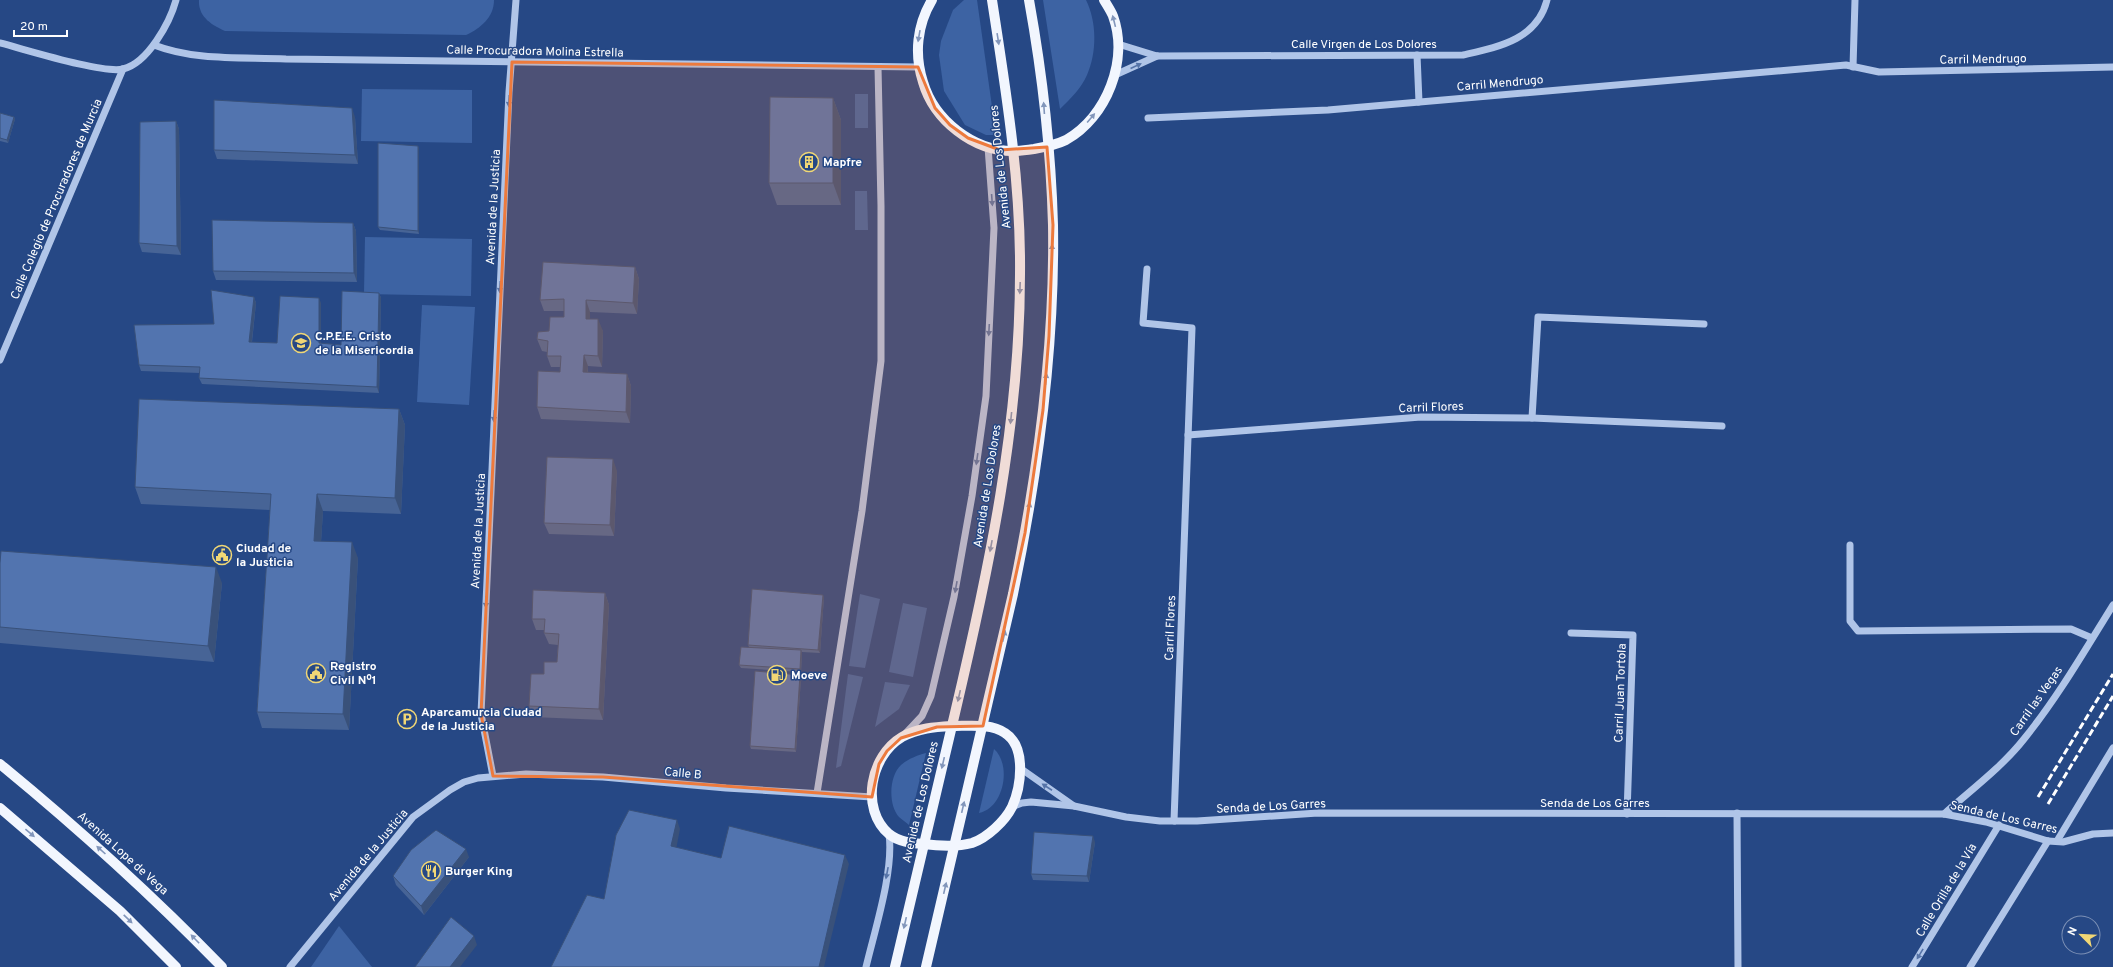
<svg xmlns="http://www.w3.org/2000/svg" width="2113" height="967" viewBox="0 0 2113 967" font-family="Overpass,sans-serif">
  <rect width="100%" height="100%" fill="#264885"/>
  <g fill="#3d63a3">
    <path d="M199 0H494C494 17 481 28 466 35L225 31C212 25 198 17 199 0Z"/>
    <polygon points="964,0 977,0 996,135 986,135 965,125 944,91 939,55 941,41 953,10"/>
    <path d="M1043 0H1086C1097 22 1097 53 1087 75 1081 89 1070 99 1060 109Z"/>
    <polygon points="362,89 472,90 472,143 361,141"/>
    <rect x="855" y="94" width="13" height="34"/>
    <polygon points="855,191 867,191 868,230 855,230"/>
    <polygon points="365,237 472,239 471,296 364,294"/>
    <polygon points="422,305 475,307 469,405 417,402"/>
    <polygon points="860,594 880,599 865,668 849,666"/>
    <polygon points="903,603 927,608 913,677 889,672"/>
    <polygon points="848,674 863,677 841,766 836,768"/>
    <polygon points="885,682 910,685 899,709 875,727"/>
    <path d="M994 749C1012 765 1004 808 979 813Z"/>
    <path d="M926 753 909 825C906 822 902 820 899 817 888 805 889 776 901 765 908 759 918 755 926 753Z"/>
    <polygon points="339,926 372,967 311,967"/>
  </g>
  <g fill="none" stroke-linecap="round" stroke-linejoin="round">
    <g stroke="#b0c5e8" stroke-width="7">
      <path d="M0 43C24 49 103 74 123 69 148 63 170 22 176 0"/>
      <path d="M1118 44 1157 56 1463 55C1498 47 1537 40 1547 0"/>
      <path d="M154 45C195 61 242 57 286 59L918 67"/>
      <polyline points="1417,55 1419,102"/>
      <polyline points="1853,67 1855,0"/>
      <polyline points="1115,75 1157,56"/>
      <polyline points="1148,118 1328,110 1846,65 1879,72 2113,67"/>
      <polyline points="1147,269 1143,323 1192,328 1174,821"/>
      <polyline points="0,360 123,69"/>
      <polyline points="1532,418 1538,317 1704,324"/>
      <polyline points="1188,435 1421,417 1532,418 1722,426"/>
      <polyline points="1850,545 1850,621 1858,631 2071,629 2092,638"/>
      <polyline points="1571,633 1633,635 1627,814"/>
      <polyline points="906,733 922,716 931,696 954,597 972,496 986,396 994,228 988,147"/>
      <polyline points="1020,768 1074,806"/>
      <polyline points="493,776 481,714 509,92 516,0"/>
      <polyline points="817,793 862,511 881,361 881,206 878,67"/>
      <polyline points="1011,807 1022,803 1031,802 1074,806 1126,817 1160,821 1197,821 1318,813 1944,814 1986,822 2048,841 2063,842 2093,834 2113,833"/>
      <polyline points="1737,813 1738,967"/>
      <path d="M1944 814C1971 790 2002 767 2024 739 2058 697 2085 650 2113 605"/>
      <polyline points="2057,841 2113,748"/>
      <polyline points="290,967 413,817 450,790 464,782 478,778 526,774 603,777 726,788 872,797"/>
      <path d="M866 967C875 929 894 871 889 834"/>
      <polyline points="1912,967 1999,825"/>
      <polyline points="1970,967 2048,841"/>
    </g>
    <g stroke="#f2f6fe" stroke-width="10">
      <path d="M932 0C917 25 914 54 923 82 934 120 973 151 1013 151 1020 151 1027 150 1034 149 1045 147 1056 145 1066 140 1107 117 1129 60 1113 16 1111 11 1107 5 1104 0"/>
      <path d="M952 726C969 726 991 723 1005 733 1027 747 1021 787 1012 807 1005 821 987 838 972 843 957 847 939 846 923 844 911 843 899 842 889 834 860 809 870 756 902 737 918 728 935 727 952 726Z"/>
      <path d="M0 764C78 828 152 895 222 967"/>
      <polyline points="0,808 120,911 176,967"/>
      <path d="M895 967C915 882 935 797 955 713 989 569 1020 423 1020 274 1021 182 1006 91 992 0"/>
      <path d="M926 967 1013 594C1038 473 1055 349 1053 225 1051 152 1042 72 1029 0"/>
    </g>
    <g stroke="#fff" stroke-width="3" stroke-dasharray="7 3" stroke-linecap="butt">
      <polyline points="2038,797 2113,674"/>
      <polyline points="2048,804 2113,696"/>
    </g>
  </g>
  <g fill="#476496">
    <polygon points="833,98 841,120 841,205 777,205 769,183"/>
    <polygon points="0,113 14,117 15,119 8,143 0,141"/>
    <polygon points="355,117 358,164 217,159 214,150"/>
    <polygon points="176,121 179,129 181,255 142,252 139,243"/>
    <polygon points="418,146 419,149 419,234 380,230 378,227"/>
    <polygon points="353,223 356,231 357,282 216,280 213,271"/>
    <polygon points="635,267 639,279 637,314 590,312 590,319 603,331 602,367 588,366 588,372 627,374 631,386 630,423 541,419 537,407 560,372 560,367 551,367 547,356 547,352 542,351 537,339 549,331 564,317 564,311 544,311 540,300"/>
    <polygon points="379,293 381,298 379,393 202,384 199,378 200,373 141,371 139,365 214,324 254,297 256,303 252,342 277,343 321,303 321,343 341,345"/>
    <polygon points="399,409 405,425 401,514 323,511 321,542 358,558 349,730 262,728 257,712 270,510 141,504 135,487"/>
    <polygon points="617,471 614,536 549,534 544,523"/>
    <polygon points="0,563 222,583 214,662 0,643"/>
    <polygon points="605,593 609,605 603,720 533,717 529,706 544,674 557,662 558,645 549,644 544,633 544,630 536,630 532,619"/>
    <polygon points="824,597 820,653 802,652 802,653 801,672 741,668 739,665 749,647 748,645"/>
    <polygon points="800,675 801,678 796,752 751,749 750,746"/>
    <polygon points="1095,842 1089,882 1033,880 1031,874"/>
    <polygon points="469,857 424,915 396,885 393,876"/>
  </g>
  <g fill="#39517a">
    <polygon points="833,98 841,120 841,205 833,183"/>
    <polygon points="352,108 355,117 358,164 355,155"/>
    <polygon points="14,117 15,119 8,143 7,140"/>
    <polygon points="176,121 179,129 181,255 177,246"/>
    <polygon points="418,146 419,149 419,234 418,231"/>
    <polygon points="353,223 356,231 357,282 354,273"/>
    <polygon points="635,267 639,279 637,314 633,303"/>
    <polygon points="379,293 381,298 379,393 377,387"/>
    <polygon points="254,297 256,303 251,348 249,342"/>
    <polygon points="319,298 321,303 321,349 319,343"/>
    <polygon points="586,300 590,312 590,330 586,319"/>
    <polygon points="598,319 603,331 602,367 598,356"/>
    <polygon points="584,355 588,366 587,383 583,372"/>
    <polygon points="627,374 631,386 630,423 626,412"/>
    <polygon points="399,409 405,425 401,514 395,498"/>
    <polygon points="613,459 617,471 614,536 610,525"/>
    <polygon points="317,494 323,511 320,558 314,541"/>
    <polygon points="352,542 358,558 349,730 343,714"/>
    <polygon points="216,567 222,583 214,662 208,646"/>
    <polygon points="605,593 609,605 603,720 599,709"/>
    <polygon points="823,595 824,597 820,653 818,650"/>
    <polygon points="801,650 802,653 801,672 800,669"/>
    <polygon points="800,675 801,678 796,752 795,749"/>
    <polygon points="677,820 680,829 675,855 671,846"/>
    <polygon points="1093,836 1095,842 1089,882 1087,876"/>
    <polygon points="466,849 469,857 424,915 421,906"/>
    <polygon points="845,855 849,864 824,967 819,967"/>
    <polygon points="474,936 477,945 460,967 450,967"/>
  </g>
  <g fill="#5274af" stroke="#39517a">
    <polygon points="770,97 833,98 833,183 769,183"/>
    <polygon points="214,100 352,108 355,155 214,150"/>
    <polygon points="0,113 14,117 7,140 0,138"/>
    <polygon points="176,121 177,246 139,243 140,122"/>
    <polygon points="378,143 418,146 418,231 378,227"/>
    <polygon points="212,220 353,223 354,273 213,271"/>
    <polygon points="543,262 635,267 633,303 586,300 586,319 598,319 598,356 584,355 583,372 627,374 626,412 537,407 538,371 560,372 561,356 547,356 548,341 537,339 538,332 549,331 550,317 564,317 564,299 540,300"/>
    <polygon points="211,290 254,297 249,342 277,343 280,296 319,298 319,343 341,345 342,291 379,293 377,387 199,378 200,367 139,365 134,325 214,324"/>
    <polygon points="139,399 399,409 395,498 317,494 314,541 352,542 343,714 257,712 271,494 135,487"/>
    <polygon points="547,457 613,459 610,525 544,523"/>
    <polygon points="1,551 216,567 208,646 0,627 0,563"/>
    <polygon points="752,589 823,595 818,650 748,645"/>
    <polygon points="533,590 605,593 599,709 529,706 531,674 544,674 544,662 557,662 559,634 544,633 545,619 532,619"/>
    <polygon points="741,647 801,650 800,669 739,665"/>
    <polygon points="755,671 800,675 795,749 750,746"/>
    <polygon points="629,810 677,820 671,846 721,858 729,826 845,855 819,967 551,967 587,895 604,899 616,835"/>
    <polygon points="436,830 466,849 421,906 393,876 411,850"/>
    <polygon points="1034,832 1093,836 1087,876 1031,874"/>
    <polygon points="451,917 474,936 450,967 415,967"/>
  </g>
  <defs><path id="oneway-solid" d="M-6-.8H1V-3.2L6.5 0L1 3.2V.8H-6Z"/></defs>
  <g fill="#8296bb">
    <use href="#oneway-solid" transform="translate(1114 21) rotate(-104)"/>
    <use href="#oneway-solid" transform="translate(919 36) rotate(100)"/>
    <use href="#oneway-solid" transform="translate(998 39) rotate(81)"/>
    <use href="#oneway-solid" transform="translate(1044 108) rotate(-94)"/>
    <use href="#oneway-solid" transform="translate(1091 118) rotate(-50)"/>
    <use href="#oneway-solid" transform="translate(1052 250) rotate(-89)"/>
    <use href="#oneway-solid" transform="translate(1020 288) rotate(92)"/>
    <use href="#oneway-solid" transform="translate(1046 379) rotate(-85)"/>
    <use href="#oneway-solid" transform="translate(1011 418) rotate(96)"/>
    <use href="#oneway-solid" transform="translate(1029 508) rotate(-81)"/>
    <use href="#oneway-solid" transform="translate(991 546) rotate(101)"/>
    <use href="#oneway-solid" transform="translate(1004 636) rotate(-77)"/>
    <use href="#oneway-solid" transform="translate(959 696) rotate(103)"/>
    <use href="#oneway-solid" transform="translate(943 763) rotate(103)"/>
    <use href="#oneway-solid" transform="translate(963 807) rotate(-77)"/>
    <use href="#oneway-solid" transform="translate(30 833) rotate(40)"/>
    <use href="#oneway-solid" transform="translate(101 850) rotate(-138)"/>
    <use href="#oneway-solid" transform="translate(945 888) rotate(-77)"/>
    <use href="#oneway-solid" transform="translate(128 919) rotate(44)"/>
    <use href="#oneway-solid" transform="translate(905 923) rotate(103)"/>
    <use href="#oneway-solid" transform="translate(195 939) rotate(-134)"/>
  </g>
  <g fill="#5674a8">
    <use href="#oneway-solid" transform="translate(1136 66) rotate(-25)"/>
    <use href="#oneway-solid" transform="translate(509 101) rotate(93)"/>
    <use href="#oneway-solid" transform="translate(992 200) rotate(86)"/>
    <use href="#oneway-solid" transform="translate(500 287) rotate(93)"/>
    <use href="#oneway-solid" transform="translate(989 330) rotate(93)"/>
    <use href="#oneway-solid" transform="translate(494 416) rotate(93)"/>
    <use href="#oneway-solid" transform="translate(977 459) rotate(98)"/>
    <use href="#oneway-solid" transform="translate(956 587) rotate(100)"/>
    <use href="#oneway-solid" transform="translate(486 602) rotate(93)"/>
    <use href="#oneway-solid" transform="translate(1047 787) rotate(-147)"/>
    <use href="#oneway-solid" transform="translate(887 873) rotate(101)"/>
    <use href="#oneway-solid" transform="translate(1920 954) rotate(121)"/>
  </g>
  <path fill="#ed7a3d" fill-opacity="0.2" stroke="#ed7a3d" stroke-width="3" stroke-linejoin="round" d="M512 62 918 67 935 108 950 125 968 138 1000 150 1047 147 1053 225 1049 336 1043 410 1025 533 983 726 937 727 901 738 887 751 879 764 872 797 603 777 493 776 481 714Z"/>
  <defs>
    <g id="building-ring" transform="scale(1)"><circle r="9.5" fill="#264885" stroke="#f1d775" stroke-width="1.5"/><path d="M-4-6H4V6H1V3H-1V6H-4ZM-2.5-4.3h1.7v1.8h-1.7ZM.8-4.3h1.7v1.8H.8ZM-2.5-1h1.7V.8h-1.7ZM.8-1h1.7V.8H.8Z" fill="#f1d775"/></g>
    <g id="school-ring" transform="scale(1)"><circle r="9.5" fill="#264885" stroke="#f1d775" stroke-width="1.5"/><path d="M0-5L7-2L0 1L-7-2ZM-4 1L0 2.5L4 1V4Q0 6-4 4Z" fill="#f1d775"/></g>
    <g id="civic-ring" transform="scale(1)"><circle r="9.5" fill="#264885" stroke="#f1d775" stroke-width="1.5"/><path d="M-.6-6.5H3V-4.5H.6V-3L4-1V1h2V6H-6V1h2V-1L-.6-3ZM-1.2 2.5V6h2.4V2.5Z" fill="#f1d775"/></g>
    <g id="fuel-ring" transform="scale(1)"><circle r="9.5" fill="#264885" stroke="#f1d775" stroke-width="1.5"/><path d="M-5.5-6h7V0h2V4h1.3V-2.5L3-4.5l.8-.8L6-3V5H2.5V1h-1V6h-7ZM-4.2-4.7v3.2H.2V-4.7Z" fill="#f1d775"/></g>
    <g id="parking-ring" transform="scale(1)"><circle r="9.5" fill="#264885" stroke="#f1d775" stroke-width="1.5"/><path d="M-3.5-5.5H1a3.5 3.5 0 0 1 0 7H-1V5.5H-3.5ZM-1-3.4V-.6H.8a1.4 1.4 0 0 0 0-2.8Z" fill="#f1d775"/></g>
    <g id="restaurant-ring" transform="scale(1)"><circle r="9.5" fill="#264885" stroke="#f1d775" stroke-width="1.5"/><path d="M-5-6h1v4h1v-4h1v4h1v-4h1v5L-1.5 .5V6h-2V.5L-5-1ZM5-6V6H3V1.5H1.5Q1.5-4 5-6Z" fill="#f1d775"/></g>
  </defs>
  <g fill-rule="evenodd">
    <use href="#building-ring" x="809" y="162"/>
    <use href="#school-ring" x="301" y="343"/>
    <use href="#civic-ring" x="222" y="555"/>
    <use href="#civic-ring" x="316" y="673"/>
    <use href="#fuel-ring" x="777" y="675"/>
    <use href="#parking-ring" x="407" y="719"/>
    <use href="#restaurant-ring" x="431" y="871"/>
  </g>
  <g text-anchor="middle" stroke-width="3" stroke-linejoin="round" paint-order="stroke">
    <g font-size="12" fill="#fff" stroke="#264885">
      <text x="1364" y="48">Calle Virgen de Los Dolores</text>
      <text transform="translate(535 51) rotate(1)" y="4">Calle Procuradora Molina Estrella</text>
      <text transform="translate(1983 59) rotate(-1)" y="4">Carril Mendrugo</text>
      <text transform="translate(1500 83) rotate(-5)" y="4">Carril Mendrugo</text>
      <text transform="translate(1000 167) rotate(-96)" y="4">Avenida de Los Dolores</text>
      <text transform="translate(56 199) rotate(-67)" y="4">Calle Colegio de Procuradores de Murcia</text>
      <text transform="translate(493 207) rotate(-87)" y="4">Avenida de la Justicia</text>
      <text transform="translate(1431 407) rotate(-2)" y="4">Carril Flores</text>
      <text transform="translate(987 486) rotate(-81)" y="4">Avenida de Los Dolores</text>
      <text transform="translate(478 531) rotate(-87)" y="4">Avenida de la Justicia</text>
      <text transform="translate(1170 628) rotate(-88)" y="4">Carril Flores</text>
      <text transform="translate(1620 693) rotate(-88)" y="4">Carril Juan Tortola</text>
      <text transform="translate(2036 701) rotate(-55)" y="4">Carril las Vegas</text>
      <text transform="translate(683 773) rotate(5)" y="4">Calle B</text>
      <text transform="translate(920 802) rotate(-77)" y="4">Avenida de Los Dolores</text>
      <text x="1595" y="807">Senda de Los Garres</text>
      <text transform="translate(1271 806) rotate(-3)" y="4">Senda de Los Garres</text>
      <text transform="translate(2004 817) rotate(13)" y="4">Senda de Los Garres</text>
      <text transform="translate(123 853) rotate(42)" y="4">Avenida Lope de Vega</text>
      <text transform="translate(368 855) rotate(-50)" y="4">Avenida de la Justicia</text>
      <text transform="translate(1946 890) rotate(-59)" y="4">Calle Orilla de la Vía</text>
    </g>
    <g font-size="12" font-weight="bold" fill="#fff" stroke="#264885" text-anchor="start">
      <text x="823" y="166">Mapfre</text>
      <text x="315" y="340">C.P.E.E. Cristo<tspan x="315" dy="14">de la Misericordia</tspan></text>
      <text x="236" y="552">Ciudad de<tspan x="236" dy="14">la Justicia</tspan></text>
      <text x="330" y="670">Registro<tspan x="330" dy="14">Civil Nº1</tspan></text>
      <text x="791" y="679">Moeve</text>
      <text x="421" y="716">Aparcamurcia Ciudad<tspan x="421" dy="14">de la Justicia</tspan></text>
      <text x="445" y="875">Burger King</text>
    </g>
  </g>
  <g transform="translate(2081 935) rotate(294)"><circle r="19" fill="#264885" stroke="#7d91b6"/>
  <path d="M0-3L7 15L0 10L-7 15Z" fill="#f1d775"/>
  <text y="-6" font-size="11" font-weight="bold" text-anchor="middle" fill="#ffffff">N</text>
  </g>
  <path d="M14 30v6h53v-6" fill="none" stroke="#ffffff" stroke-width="2"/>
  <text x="20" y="30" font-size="12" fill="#ffffff" stroke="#264885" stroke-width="3" paint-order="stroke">20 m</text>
</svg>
